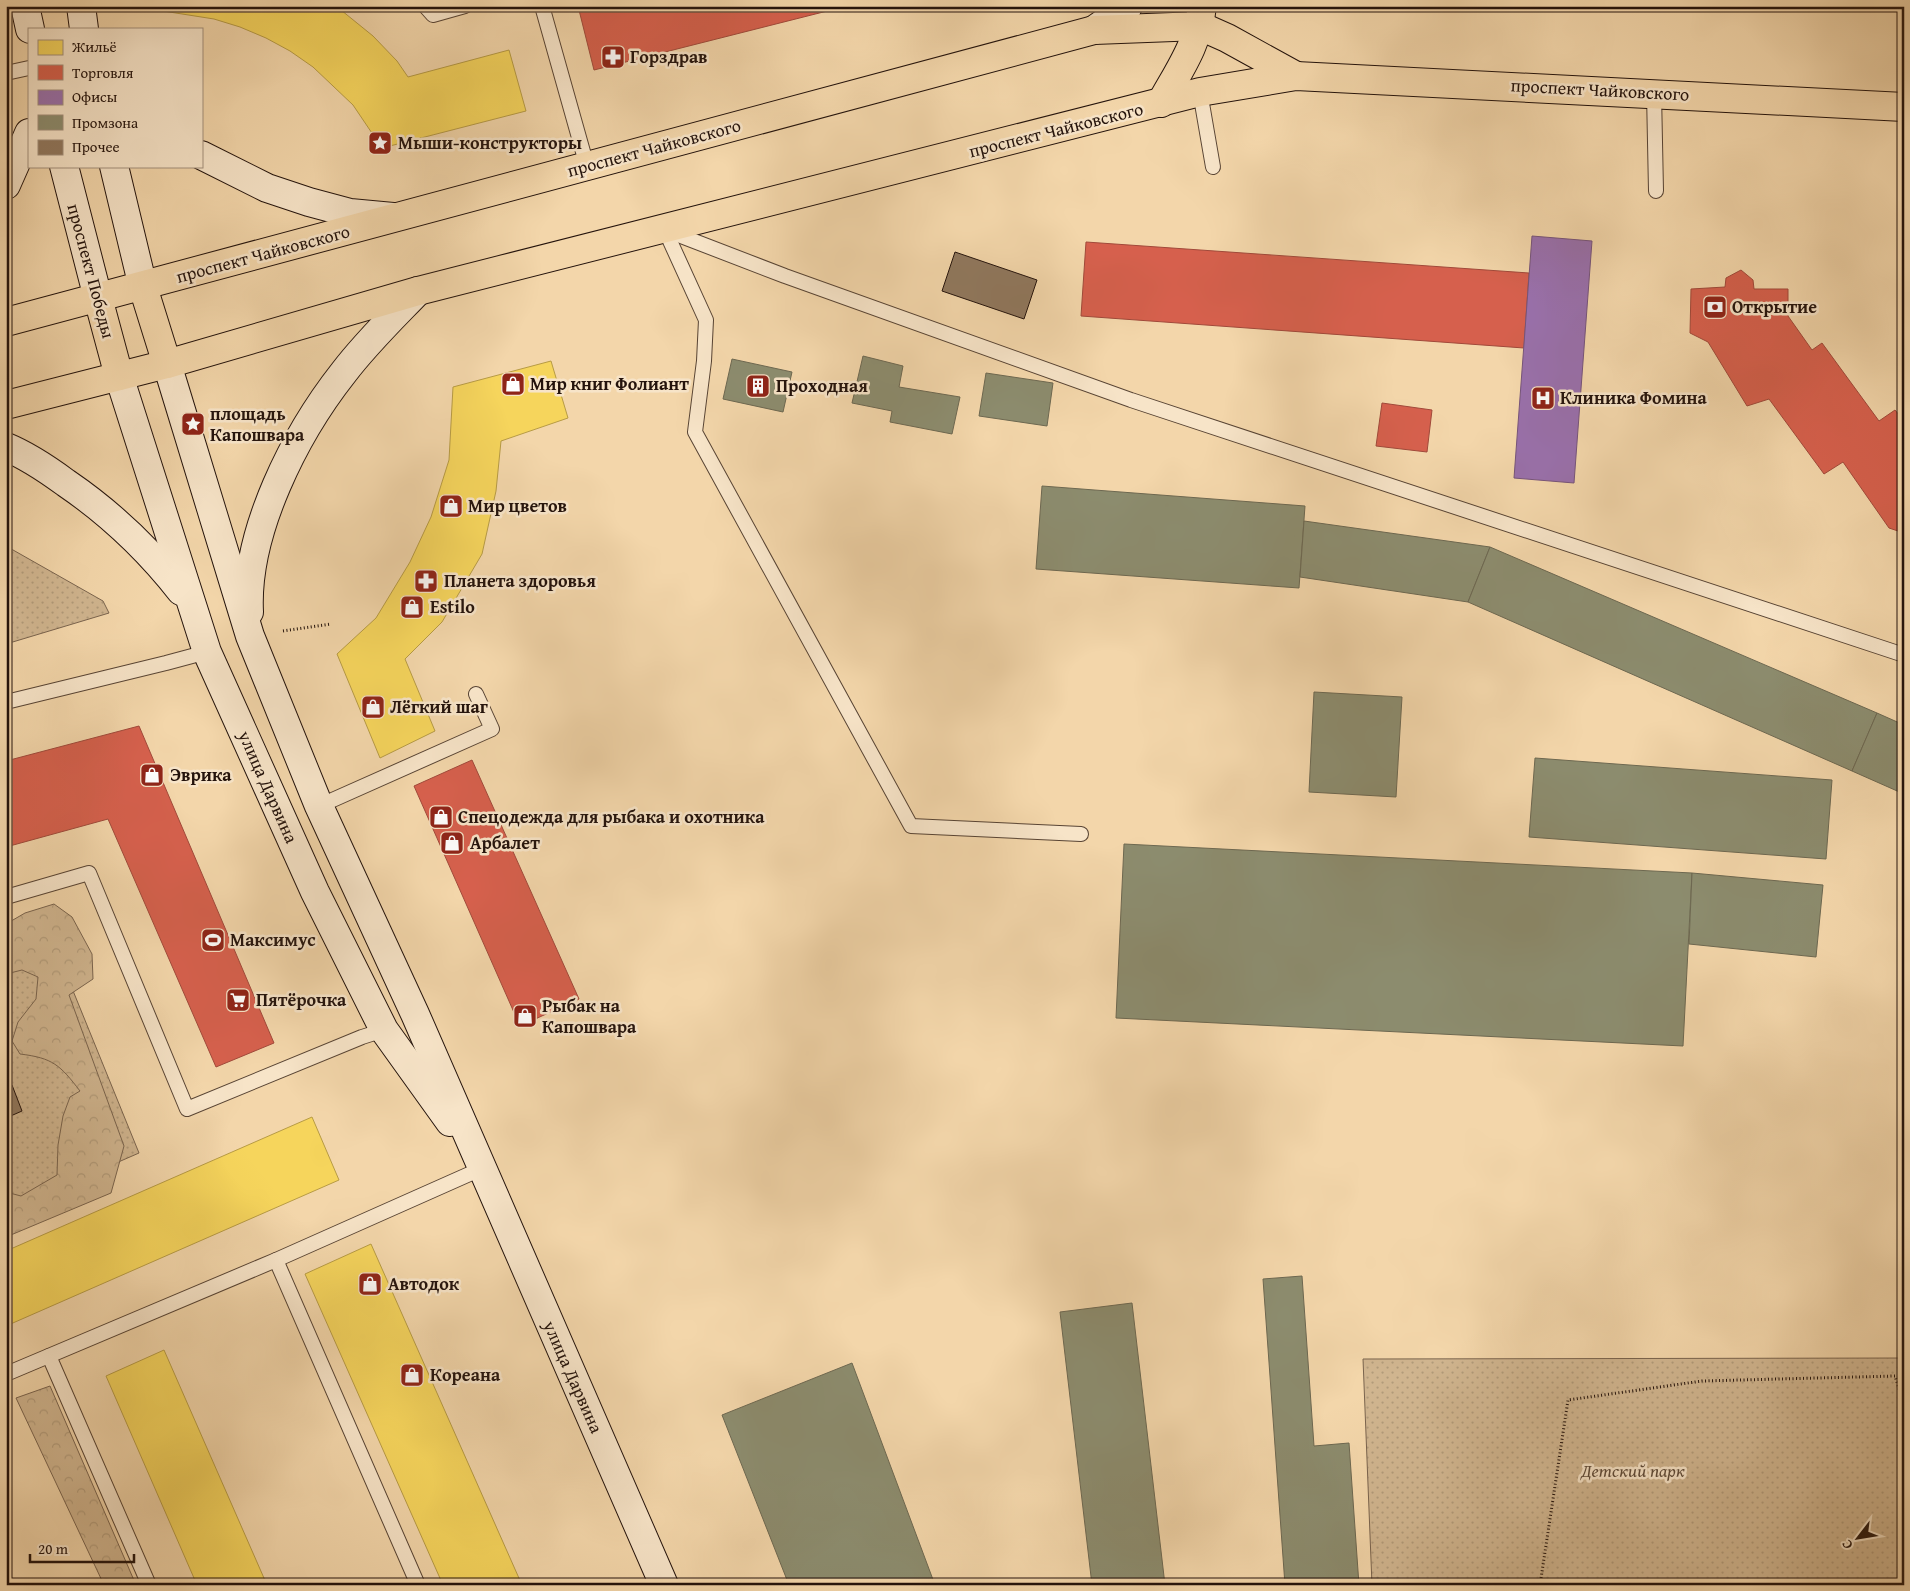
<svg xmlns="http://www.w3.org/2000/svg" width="1910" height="1591" viewBox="0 0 1910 1591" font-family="'Gentium Book Plus',serif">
  <defs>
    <pattern id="green-dots" width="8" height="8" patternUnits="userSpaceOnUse" patternTransform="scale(1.25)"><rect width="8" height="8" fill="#d0b58f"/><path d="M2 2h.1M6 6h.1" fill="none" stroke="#b29b7a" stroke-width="1.8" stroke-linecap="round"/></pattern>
    <pattern id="forest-crowns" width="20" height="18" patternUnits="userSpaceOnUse" patternTransform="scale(1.25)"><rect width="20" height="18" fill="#d0b58f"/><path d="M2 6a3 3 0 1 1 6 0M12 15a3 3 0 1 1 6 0" fill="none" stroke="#b29b7a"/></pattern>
  </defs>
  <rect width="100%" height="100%" fill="#f3d6aa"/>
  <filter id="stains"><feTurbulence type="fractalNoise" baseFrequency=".004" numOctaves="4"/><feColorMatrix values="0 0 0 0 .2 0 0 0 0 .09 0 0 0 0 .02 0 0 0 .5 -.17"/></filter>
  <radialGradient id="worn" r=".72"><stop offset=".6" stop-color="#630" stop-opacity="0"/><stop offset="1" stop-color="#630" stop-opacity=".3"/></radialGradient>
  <g fill="url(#green-dots)" stroke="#7a644e">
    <polygon points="6,546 103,601 109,613 6,644"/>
    <polygon points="54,944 139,1153 6,1211 6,962"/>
    <polygon points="1904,1358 1904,1585 1372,1585 1363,1359"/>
  </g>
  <g fill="url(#forest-crowns)" stroke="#7a644e">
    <path d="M54 904 72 917 92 954 93 979 69 995 124 1146 111 1193 6 1237V1192L21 1196 57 1175 58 1145 63 1116 70 1097 80 1091C60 1065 53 1058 20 1054L12 1041 18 1022 36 999 38 977 22 970 6 974V924L25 913Z"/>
    <polygon points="50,1386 136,1585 104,1585 16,1398"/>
  </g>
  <g fill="#f6d55c" stroke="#b79b44">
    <polygon points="162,6 336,6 373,36 397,61 408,77 509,50 526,111 382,148 353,105 313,67 290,51 266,38 240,27 214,19 163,11"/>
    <polygon points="551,361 568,418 501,441 496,491 482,554 442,622 405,659 435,731 380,758 337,654 376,618 410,562 431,517 449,460 453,387"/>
    <polygon points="312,1117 339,1180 6,1326 6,1251"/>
    <polygon points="371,1244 522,1585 443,1585 305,1274"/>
    <polygon points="164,1350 267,1585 197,1585 106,1376"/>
  </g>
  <g fill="#d6604d" stroke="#a1493a">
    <polygon points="578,6 847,6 594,70"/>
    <polygon points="1086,242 1529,273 1524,348 1081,316"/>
    <polygon points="1741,270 1753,280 1754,289 1788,289 1788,316 1812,350 1822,343 1879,421 1895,410 1904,421 1904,533 1889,528 1843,462 1824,474 1769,399 1747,406 1708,342 1690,333 1691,289 1725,287 1726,278"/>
    <polygon points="1382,403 1432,410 1427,452 1376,446"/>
    <polygon points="139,726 274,1043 216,1067 108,819 6,847 6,761"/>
    <polygon points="472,760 579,999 520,1026 414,786"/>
  </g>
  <polygon fill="#9970ab" stroke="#76547b" points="1532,236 1592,241 1574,483 1514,478"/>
  <g fill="#8c8c6e" stroke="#6d6851">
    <polygon points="863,356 903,366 899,387 960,397 952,434 890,422 892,411 852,403"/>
    <polygon points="732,359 792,372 783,412 723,399"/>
    <polygon points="986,373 1053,383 1047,426 979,416"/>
    <polygon points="1042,486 1305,506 1299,588 1036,569"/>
    <polygon points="1304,521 1490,547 1468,602 1300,577"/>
    <polygon points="1490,547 1877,713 1852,771 1468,602"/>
    <polygon points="1314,692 1402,697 1396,797 1309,792"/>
    <polygon points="1877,713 1904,725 1904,794 1852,771"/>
    <polygon points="1535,758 1832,780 1826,859 1529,837"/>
    <polygon points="1124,844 1692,873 1683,1046 1116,1018"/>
    <polygon points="1692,873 1823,885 1816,957 1689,944"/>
    <polygon points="1302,1276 1314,1446 1349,1443 1359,1585 1285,1585 1263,1279"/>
    <polygon points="1132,1303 1165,1585 1092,1585 1060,1312"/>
    <polygon points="852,1363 935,1585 789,1585 722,1415"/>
  </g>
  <g fill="#90785e" stroke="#24130c">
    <polygon points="955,252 1037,280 1024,319 942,291"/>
    <polygon points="12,1085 22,1111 6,1118 6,1088"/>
  </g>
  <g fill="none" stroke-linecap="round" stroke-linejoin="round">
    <g stroke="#584434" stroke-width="16">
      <g id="lane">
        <polyline points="425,6 433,15 465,6"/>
        <polyline points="542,6 587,166"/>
        <polyline points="6,73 29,68"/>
        <polyline points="1200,92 1213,167"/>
        <polyline points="1654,93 1656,191"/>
        <polyline points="665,230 706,320 704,361 695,432 911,826 1081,834"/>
        <polyline points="668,231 785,276 1131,400 1904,655"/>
        <polyline points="6,702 166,663 207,652"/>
        <polyline points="319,806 492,729 476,694"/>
        <polyline points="6,897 89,873 187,1109 362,1037 384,1030"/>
        <polyline points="276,1260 418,1585"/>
        <polyline points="49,1356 149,1585"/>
        <polyline points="6,1374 276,1260 483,1168"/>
      </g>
    </g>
    <g stroke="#24130c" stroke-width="30">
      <g id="secondary">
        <polyline points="25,6 30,29"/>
        <polyline points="81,6 84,29"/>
        <polyline points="1094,30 1128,6"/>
        <polyline points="201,155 267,188 309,202 350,213 393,217"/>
        <polyline points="64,166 98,298"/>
        <polyline points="114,166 143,287"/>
        <polyline points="6,185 29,133"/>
        <polyline points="167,364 250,636 319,806 415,1014 664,1585"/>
        <polyline points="119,376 207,652 315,892 384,1030 450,1122"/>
        <path d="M6 447C28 456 47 469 66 483 110 513 148 549 181 591"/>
        <path d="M249 612C245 532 295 434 344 372 366 343 392 318 418 291"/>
      </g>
    </g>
    <g stroke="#24130c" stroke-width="30">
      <g id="primary">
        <path d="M1161 103C1179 70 1198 45 1202 6"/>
        <polyline points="143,287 167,364"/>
        <polyline points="98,298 119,376"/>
        <polyline points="6,322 1094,30 1200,26 1227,38 1296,76"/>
        <polyline points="6,405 167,364 418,291 1200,92 1296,76 1904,107"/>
      </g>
    </g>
    <g stroke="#24130c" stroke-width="3" stroke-dasharray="1 2.5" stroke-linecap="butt">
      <polyline points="283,631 331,624"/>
      <polyline points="1540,1585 1568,1400 1702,1381 1895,1376 1904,1405"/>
    </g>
    <use href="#lane" stroke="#f7e4c8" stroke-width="14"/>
    <use href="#secondary" stroke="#f7e4c8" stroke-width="28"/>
    <use href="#primary" stroke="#f3d6aa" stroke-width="28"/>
  </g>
  <defs>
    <g id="pharmacy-square" transform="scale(1.25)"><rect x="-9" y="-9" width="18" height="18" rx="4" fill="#8f2418" stroke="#f7e4c8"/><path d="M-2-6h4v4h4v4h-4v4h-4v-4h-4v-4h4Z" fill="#fff"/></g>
    <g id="sight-square" transform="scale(1.25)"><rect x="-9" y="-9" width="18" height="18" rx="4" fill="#8f2418" stroke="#f7e4c8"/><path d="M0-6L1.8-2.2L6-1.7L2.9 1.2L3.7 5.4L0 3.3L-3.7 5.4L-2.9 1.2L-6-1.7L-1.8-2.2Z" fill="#fff"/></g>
    <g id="bank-square" transform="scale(1.25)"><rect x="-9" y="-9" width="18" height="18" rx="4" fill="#8f2418" stroke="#f7e4c8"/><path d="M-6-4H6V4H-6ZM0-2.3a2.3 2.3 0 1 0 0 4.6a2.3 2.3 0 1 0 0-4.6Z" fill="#fff"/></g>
    <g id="shop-square" transform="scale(1.25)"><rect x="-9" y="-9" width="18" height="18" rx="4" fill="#8f2418" stroke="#f7e4c8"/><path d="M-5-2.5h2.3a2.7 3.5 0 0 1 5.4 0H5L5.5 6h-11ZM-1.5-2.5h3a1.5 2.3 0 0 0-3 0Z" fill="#fff"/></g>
    <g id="building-square" transform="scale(1.25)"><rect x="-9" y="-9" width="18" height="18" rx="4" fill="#8f2418" stroke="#f7e4c8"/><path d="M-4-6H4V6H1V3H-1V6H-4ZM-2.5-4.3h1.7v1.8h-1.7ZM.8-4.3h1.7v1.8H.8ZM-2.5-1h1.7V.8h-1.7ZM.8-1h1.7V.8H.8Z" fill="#fff"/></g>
    <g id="hospital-square" transform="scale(1.25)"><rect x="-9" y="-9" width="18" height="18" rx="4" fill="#8f2418" stroke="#f7e4c8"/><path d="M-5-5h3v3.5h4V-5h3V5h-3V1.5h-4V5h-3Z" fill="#fff"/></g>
    <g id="stadium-square" transform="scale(1.25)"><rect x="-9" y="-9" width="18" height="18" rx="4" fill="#8f2418" stroke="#f7e4c8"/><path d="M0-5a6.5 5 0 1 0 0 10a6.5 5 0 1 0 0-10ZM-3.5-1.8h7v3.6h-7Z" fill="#fff"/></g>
    <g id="supermarket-square" transform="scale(1.25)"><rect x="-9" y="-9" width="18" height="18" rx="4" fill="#8f2418" stroke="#f7e4c8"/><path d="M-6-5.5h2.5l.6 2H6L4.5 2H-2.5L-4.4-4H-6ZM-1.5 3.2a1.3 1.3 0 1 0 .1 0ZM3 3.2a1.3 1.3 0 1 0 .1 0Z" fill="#fff"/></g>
  </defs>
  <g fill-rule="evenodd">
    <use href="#pharmacy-square" x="613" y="57"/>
    <use href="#sight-square" x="380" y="143"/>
    <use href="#bank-square" x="1715" y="307"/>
    <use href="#shop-square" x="513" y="384"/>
    <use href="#building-square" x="758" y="386"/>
    <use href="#hospital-square" x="1543" y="398"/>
    <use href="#sight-square" x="193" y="424"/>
    <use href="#shop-square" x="451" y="506"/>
    <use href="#pharmacy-square" x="426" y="581"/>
    <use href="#shop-square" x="412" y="607"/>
    <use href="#shop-square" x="373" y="707"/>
    <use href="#shop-square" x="152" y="775"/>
    <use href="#shop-square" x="441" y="817"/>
    <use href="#shop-square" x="452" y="843"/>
    <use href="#stadium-square" x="213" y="940"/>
    <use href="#supermarket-square" x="238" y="1000"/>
    <use href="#shop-square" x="525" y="1016"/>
    <use href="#shop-square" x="370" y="1284"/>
    <use href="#shop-square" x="412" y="1375"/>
  </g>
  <g text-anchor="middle" stroke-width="5" stroke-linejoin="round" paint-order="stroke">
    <g font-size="18" font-weight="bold" fill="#24130c" stroke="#f7e4c8" text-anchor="start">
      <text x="630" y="63">Горздрав</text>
      <text x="398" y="149">Мыши-конструкторы</text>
      <text x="1732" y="313">Открытие</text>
      <text x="530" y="390">Мир книг Фолиант</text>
      <text x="776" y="392">Проходная</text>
      <text x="1560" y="404">Клиника Фомина</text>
      <text x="210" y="420">площадь<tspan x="210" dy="21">Капошвара</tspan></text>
      <text x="468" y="512">Мир цветов</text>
      <text x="444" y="587">Планета здоровья</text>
      <text x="430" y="613">Estilo</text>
      <text x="390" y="713">Лёгкий шаг</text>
      <text x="170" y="781">Эврика</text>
      <text x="458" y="823">Спецодежда для рыбака и охотника</text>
      <text x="470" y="849">Арбалет</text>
      <text x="230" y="946">Максимус</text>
      <text x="256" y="1006">Пятёрочка</text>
      <text x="542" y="1012">Рыбак на<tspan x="542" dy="21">Капошвара</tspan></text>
      <text x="388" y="1290">Автодок</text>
      <text x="430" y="1381">Кореана</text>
    </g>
    <g font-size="18" fill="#24130c" stroke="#f7e4c8">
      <text transform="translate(1600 90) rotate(3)" y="6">проспект Чайковского</text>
      <text transform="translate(1056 130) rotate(-14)" y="6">проспект Чайковского</text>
      <text transform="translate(654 148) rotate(-15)" y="6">проспект Чайковского</text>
      <text transform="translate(263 254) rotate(-15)" y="6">проспект Чайковского</text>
      <text transform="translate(91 271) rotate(75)" y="6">проспект Победы</text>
      <text transform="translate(268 787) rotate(66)" y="6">улица Дарвина</text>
      <text transform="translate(573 1377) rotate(66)" y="6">улица Дарвина</text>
    </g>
    <g font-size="18" font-style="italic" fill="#604c3a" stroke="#f7e4c8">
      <text x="1633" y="1477">Детский парк</text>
    </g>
  </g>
  <rect width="1910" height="1591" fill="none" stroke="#f3d6aa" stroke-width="25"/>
  <rect x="8" y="8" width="1895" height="1576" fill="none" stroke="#24130c" stroke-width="2.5"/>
  <rect x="12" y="12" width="1885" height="1566" fill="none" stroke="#24130c"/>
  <rect x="28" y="28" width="175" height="140" fill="#f7e4c8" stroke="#a3907d"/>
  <rect x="38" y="40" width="25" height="15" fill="#f6d55c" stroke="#a3907d"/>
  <text x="72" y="52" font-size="15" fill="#24130c">Жильё</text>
  <rect x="38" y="65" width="25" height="15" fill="#d6604d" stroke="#a3907d"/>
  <text x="72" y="78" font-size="15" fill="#24130c">Торговля</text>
  <rect x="38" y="90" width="25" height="15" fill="#9970ab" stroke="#a3907d"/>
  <text x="72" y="102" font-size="15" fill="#24130c">Офисы</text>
  <rect x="38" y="115" width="25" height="15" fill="#8c8c6e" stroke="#a3907d"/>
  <text x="72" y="128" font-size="15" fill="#24130c">Промзона</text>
  <rect x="38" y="140" width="25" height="15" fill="#90785e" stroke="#a3907d"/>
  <text x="72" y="152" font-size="15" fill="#24130c">Прочее</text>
  <g transform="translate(1858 1538) rotate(239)" stroke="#f7e4c8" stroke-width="4" paint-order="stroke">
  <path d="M0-4L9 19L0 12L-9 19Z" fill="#24130c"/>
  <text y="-8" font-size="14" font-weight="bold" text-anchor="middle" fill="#24130c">С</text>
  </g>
  <path d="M30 1554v8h104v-8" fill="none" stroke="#24130c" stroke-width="2.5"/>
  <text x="38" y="1554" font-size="15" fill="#24130c" stroke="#f7e4c8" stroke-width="4" paint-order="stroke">20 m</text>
  <rect width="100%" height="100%" filter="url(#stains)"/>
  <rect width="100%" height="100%" fill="url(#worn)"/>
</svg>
